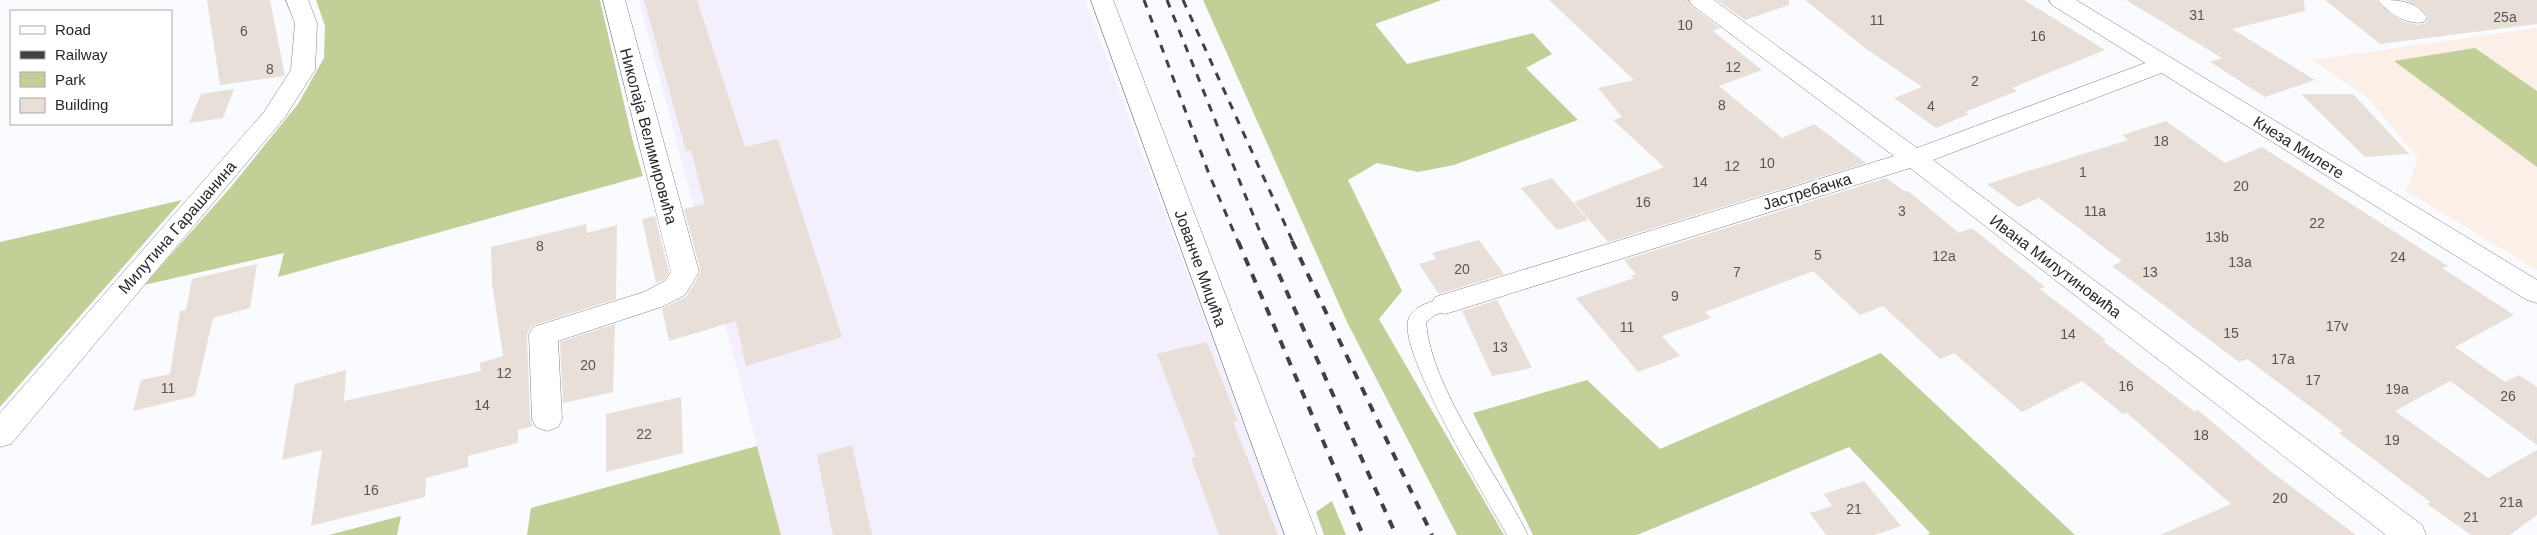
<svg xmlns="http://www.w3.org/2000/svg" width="2537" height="535" viewBox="0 0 2537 535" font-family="Helvetica,sans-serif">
  <rect width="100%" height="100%" fill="#fafbff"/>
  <polygon fill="#f3effc" points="639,0 1085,0 1285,535 781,535"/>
  <polygon fill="#fcefe7" points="2537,28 2537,270 2406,191 2418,158 2367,97 2311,60"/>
  <g fill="#c2d098">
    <polygon points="316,0 600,0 633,142 643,176 278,277 284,253 144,285 230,188 298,104 324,58 325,26"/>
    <polygon points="1203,0 1442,0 1375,24 1407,64 1533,33 1552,54 1526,68 1578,120 1454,165 1418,172 1377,163 1348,180 1402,291 1379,319 1504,535 1457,535 1347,322"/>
    <polygon points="2475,48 2537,91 2537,167 2394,61"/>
    <polygon points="182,200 0,407 0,242"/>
    <polygon points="1881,353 2075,535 1927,535 1930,533 1849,447 1637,535 1533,535 1473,413 1587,380 1660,449"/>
    <polygon points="757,446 781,535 527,535 531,508"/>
    <polygon points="1332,501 1346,535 1324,535 1316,512"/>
    <polygon points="401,516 397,535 329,535"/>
  </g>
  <g fill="#e7dfd8">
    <polygon points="207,0 270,0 285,76 220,85"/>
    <polygon points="644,0 697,0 745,147 778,139 842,337 746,366 736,321 669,341 662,309 687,296 701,272 684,209 705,204 691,150 686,151"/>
    <polygon points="1549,0 1687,0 1691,6 1720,28 1713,31 1762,70 1719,86 1782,138 1814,124 1866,163 1608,242 1574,202 1664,167 1613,120 1622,117 1598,88 1634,80"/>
    <polygon points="1717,0 1789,0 1789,5 1745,20"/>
    <polygon points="1805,0 2024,0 2105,50 2012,88 2017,91 1965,112 1969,114 1936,128 1894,98 1922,87 1865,48"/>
    <polygon points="2126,0 2304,0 2305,11 2232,29 2315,80 2265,97 2210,62 2222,58"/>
    <polygon points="2325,0 2376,0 2392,15 2405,22 2418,25 2426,23 2428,16 2418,6 2404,0 2537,0 2537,24 2380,44"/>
    <polygon points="234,89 223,118 189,123 201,94"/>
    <polygon points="2301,94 2353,94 2409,154 2365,157"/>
    <polygon points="2166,121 2225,163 2262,147 2448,266 2442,268 2514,315 2455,347 2505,382 2519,375 2537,387 2537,445 2450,381 2395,411 2488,478 2537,450 2537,515 2510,535 2471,535 2427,504 2430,502 2339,433 2343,431 2247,359 2239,362 2112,266 2122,261 2039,198 2018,207 1987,184 2128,140 2122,135"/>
    <polygon points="1552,178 1588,220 1557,230 1521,188"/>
    <polygon points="1886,178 1904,191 1908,191 1959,233 1972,228 2045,287 2040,289 2106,340 2103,341 2195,412 2198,410 2269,470 2356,535 2160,535 2231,504 2127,413 2123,414 2082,381 2022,412 1954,353 1940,359 1883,306 1860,315 1813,271 1705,312 1711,318 1662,336 1680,356 1638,372 1576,298 1634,278 1631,276 1636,274 1624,260"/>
    <polygon points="655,216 669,272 664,280 656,283 642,219"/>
    <polygon points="586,224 587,233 617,225 616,299 531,326 527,335 530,419 533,426 518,430 518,443 468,456 468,467 426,478 425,497 311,526 322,450 282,460 295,384 346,370 344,401 481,371 480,363 503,356 492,283 491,247"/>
    <polygon points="1479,240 1504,274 1439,294 1419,264 1436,259 1432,253"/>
    <polygon points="257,264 250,308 213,318 195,396 133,411 141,380 170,374 180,311 186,310 192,279"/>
    <polygon points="1497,300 1532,368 1492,376 1462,311"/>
    <polygon points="615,324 613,392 563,403 560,342"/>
    <polygon points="1207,342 1238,421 1233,422 1278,535 1219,535 1191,458 1196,457 1157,354"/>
    <polygon points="681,397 683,453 606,472 606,414"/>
    <polygon points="852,445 872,535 833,535 817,455"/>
    <polygon points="1864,481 1901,526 1874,535 1826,535 1810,513 1832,506 1824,494"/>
  </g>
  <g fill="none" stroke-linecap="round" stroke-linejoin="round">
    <g stroke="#81838b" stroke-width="1">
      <path id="lane" d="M1445 297 1451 299 1454 304 1451 309 1435 315 1426 322C1431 389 1498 474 1528 535H1507C1487 500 1400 355 1408 321 1412 305 1432 302 1445 297Z"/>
    </g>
    <g stroke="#81838b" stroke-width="1">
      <g id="street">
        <polygon points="286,0 308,0 317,23 315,70 285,117 11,444 0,447 0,413 264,112 291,70 295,23"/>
        <polygon points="603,0 625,0 699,272 685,295 664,306 558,341 562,419 558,427 547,431 536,427 532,419 529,335 533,327 644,292 665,281 671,272"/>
        <polygon points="1091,0 1113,0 1317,535 1285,535"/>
        <polygon points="1689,0 1714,0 1917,148 2156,59 2164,57 2172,59 2176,64 2172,69 1933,160 2422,525 2426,535 2386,535 1910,168 1455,311 1445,314 1435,311 1431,304 1435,297 1894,156 1692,5"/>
        <path d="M2378 0C2397 0 2415 0 2427 17L2424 22C2409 26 2387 13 2378 0Z"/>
      </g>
    </g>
    <g stroke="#81838b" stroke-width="1">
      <polygon id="secondary" points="2049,0 2076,0 2537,280 2537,303 2527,300 2052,5"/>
    </g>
    <use href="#lane" fill="#fff" fill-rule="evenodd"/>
    <use href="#street" fill="#fff" fill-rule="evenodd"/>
    <use href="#secondary" fill="#fff" fill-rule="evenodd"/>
    <g stroke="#404145" stroke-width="3" stroke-dasharray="8 8" stroke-linecap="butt">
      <polyline points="1144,0 1209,174 1238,242"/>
      <polyline points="1167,0 1264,242"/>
      <polyline points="1183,0 1293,242"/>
    </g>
    <g stroke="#404145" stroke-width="4" stroke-dasharray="9 9" stroke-linecap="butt">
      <polyline points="1238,241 1363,535"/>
      <polyline points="1264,241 1396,535"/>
      <polyline points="1292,241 1432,535"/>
    </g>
  </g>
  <g text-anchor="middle" stroke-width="5" stroke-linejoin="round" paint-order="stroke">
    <g font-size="14" fill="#575657">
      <text x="2197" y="20">31</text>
      <text x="2505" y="22">25a</text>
      <text x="1877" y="25">11</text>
      <text x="1685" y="30">10</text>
      <text x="244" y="36">6</text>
      <text x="2038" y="41">16</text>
      <text x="1733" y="72">12</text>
      <text x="270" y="74">8</text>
      <text x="1975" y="86">2</text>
      <text x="1722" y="110">8</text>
      <text x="1931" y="111">4</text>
      <text x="2161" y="146">18</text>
      <text x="1767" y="168">10</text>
      <text x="1732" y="171">12</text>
      <text x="2083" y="177">1</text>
      <text x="1700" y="187">14</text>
      <text x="2241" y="191">20</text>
      <text x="1643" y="207">16</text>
      <text x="1902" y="216">3</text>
      <text x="2095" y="216">11a</text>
      <text x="2317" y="228">22</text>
      <text x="2217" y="242">13b</text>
      <text x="540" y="251">8</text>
      <text x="1818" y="260">5</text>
      <text x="1944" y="261">12a</text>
      <text x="2398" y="262">24</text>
      <text x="2240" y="267">13a</text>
      <text x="1462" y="274">20</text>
      <text x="1737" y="277">7</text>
      <text x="2150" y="277">13</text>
      <text x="1675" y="301">9</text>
      <text x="2337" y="331">17v</text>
      <text x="1627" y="332">11</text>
      <text x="2231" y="338">15</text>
      <text x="2068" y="339">14</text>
      <text x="1500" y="352">13</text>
      <text x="2283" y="364">17a</text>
      <text x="588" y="370">20</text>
      <text x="504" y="378">12</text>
      <text x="2313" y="385">17</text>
      <text x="2126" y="391">16</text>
      <text x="168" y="393">11</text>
      <text x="2397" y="394">19a</text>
      <text x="2508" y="401">26</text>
      <text x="482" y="410">14</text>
      <text x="644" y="439">22</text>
      <text x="2201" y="440">18</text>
      <text x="2392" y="445">19</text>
      <text x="371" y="495">16</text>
      <text x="2280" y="503">20</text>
      <text x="2511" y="507">21a</text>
      <text x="1854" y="514">21</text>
      <text x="2471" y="522">21</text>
    </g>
    <g font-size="16" fill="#27282c" stroke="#fff">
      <text transform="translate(649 136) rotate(75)" y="6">Николаја Велимировића</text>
      <text transform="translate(2299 147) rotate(32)" y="6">Кнеза Милете</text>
      <text transform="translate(1807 191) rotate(-17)" y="6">Јастребачка</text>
      <text transform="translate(177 227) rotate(-49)" y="6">Милутина Гарашанина</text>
      <text transform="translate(2056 266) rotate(37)" y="6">Ивана Милутиновића</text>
      <text transform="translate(1201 268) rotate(70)" y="6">Јованче Мицића</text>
    </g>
  </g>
  <rect x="10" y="10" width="162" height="115" fill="#ffffff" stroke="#a9a9ab"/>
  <rect x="20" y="26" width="25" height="8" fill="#ffffff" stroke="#a9a9ab"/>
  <text x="55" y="35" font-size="15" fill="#27282c">Road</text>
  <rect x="20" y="51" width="25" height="8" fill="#404145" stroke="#a9a9ab"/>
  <text x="55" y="60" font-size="15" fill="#27282c">Railway</text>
  <rect x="20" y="72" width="25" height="15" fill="#c2d098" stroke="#a9a9ab"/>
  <text x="55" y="85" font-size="15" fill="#27282c">Park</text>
  <rect x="20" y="98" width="25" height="15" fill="#e7dfd8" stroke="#a9a9ab"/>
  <text x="55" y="110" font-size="15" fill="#27282c">Building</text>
</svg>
